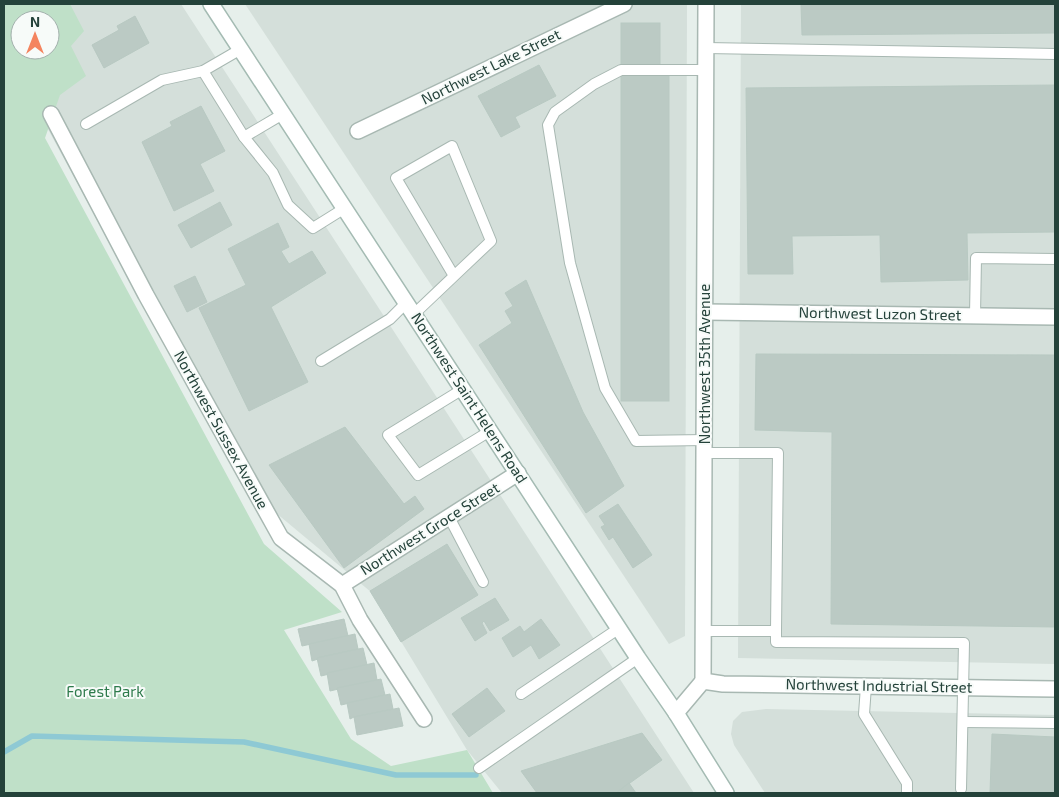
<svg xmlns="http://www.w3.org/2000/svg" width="1059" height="797" viewBox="0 0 1059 797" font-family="'Exo 2',sans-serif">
  <rect width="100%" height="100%" fill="#e6efeb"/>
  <g fill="#d4dfda" fill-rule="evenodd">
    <path d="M4 4H181L694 793H502L467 750 371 592 258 498 153 323 4 48ZM20 20H50V50H20Z"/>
    <polygon points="245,4 687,4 685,636 669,644"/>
    <polygon points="741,4 1055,4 1055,664 738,658"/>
    <polygon points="766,709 1055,715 1055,793 765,793 734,745 731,734 733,721 742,712"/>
  </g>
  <path fill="#bfe0c8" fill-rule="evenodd" d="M4 4H70L84 31 71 46 86 76 60 95 45 138 264 544 342 612 284 630 351 739 391 766 467 750 493 793H4ZM20 20H50V50H20Z"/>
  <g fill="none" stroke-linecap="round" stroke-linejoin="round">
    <polyline stroke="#8ec9d4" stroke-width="5.5" points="4,752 32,736 244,742 396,775 476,775"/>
  </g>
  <g fill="#bbcac4" stroke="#b8c9c2">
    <polygon points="801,4 1055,4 1055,33 802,35"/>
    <polygon points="135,16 149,43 104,68 92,45 119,30 117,26"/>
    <rect x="621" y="23" width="39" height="43"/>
    <polygon points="539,65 556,96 515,117 520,127 501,137 478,96"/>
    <rect x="621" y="73" width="48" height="328"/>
    <polygon points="1055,85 1055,232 967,233 968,280 881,282 880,235 792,236 793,274 748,274 746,88"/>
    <polygon points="201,106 225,151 200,164 214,191 174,211 142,142 172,126 170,122"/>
    <polygon points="220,202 232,225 191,248 178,225"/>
    <polygon points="278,223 289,247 281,251 289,264 312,251 326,273 271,307 308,382 249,411 199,308 246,285 228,249"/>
    <polygon points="195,276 207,302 187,312 174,286"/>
    <polygon points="526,280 583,412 624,486 586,513 479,345 512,323 505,311 513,306 505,293"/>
    <polygon points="756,354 1055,355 1055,627 831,624 832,432 755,430"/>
    <polygon points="345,427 404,504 415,496 424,509 344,568 269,465"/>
    <polygon points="618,504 652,555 633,568 613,537 609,540 601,527 605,525 599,516"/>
    <polygon points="447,544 478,595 401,642 370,591"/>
    <polygon points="495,598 509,620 490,631 484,621 482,623 487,633 475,641 461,618"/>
    <polygon points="344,619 348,636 302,646 298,629"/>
    <polygon points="541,619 560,645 539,659 531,645 513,657 502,638 520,626 524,632"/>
    <polygon points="355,634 358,649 317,658 318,659 312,661 309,644"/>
    <polygon points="363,648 367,665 321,676 317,658"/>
    <polygon points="374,663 377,680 330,691 327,673"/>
    <polygon points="381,679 385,695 341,705 337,688"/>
    <polygon points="487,688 505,711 469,737 452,714"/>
    <polygon points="390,694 393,709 354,717 350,719 347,703"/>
    <polygon points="399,708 403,726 357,735 354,717"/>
    <polygon points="642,733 662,760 616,793 537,793 521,771"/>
    <polygon points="992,734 1055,737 1055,793 990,793"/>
    <polygon points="629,783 636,793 616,793"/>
  </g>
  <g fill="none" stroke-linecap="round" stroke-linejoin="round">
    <g stroke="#a8b8b2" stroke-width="12">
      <g id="service">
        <polyline points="706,48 1055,54"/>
        <polyline points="203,71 244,137 273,173 288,205 313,228 345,208"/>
        <polyline points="86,124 162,80 203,71 241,49"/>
        <polyline points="244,137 283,114"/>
        <polyline points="414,314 454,276 396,178 452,146 491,241 454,276"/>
        <polyline points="975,315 976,258 1055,259"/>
        <polyline points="321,361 390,319 406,303"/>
        <polyline points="463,389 388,435 418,475 490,431"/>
        <polyline points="705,440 636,441 605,388 589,331 570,263 548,125 555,112 594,84 621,70 706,70"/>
        <polyline points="449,517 483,582"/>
        <polyline points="704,631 776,631 778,453 704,453"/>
        <polyline points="776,631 776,642 964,643 961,789"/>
        <polyline points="866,686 864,714 907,783 907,793"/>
        <polyline points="521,694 618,629"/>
        <polyline points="963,722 1055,723"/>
        <polyline points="479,768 638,658"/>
      </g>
    </g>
    <g stroke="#a8b8b2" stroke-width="18">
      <g id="minor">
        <polyline points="51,114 146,295 281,538 342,585 360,620 424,719"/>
        <polyline points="358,131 624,4"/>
        <polyline points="705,312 1055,317"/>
        <polyline points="342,585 518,473"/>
        <polyline points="703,681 706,4"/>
      </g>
    </g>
    <g stroke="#a8b8b2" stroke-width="18">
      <polyline id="tertiary" points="676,713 703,681 723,684 1055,689"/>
    </g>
    <g stroke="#a4bbb3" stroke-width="18">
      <polyline id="secondary" points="211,4 638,658 676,713 726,793"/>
    </g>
    <use href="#service" stroke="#fff" stroke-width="10"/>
    <use href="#minor" stroke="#fff" stroke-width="15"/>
    <use href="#tertiary" stroke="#fff" stroke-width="15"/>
    <use href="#secondary" stroke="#fff" stroke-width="15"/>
  </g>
  <g text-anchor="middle" stroke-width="4" stroke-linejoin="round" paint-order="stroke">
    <g font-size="15" fill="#24423a" stroke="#f7fbf9">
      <text transform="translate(491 67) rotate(-26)" y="5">Northwest Lake Street</text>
      <text transform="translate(880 314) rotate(1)" y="5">Northwest Luzon Street</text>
      <text transform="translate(705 364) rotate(-90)" y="5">Northwest 35th Avenue</text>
      <text transform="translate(469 398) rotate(57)" y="5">Northwest Saint Helens Road</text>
      <text transform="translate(221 430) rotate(61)" y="5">Northwest Sussex Avenue</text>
      <text transform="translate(430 529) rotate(-32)" y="5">Northwest Groce Street</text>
      <text transform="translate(879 686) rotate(1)" y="5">Northwest Industrial Street</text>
    </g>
    <g font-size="15" fill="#2d7a4b" stroke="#f7fbf9">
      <text x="105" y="697">Forest Park</text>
    </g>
  </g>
  <rect width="1059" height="797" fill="none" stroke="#24423a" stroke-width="10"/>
  <g transform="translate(35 35)"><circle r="24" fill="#f7fbf9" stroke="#a3b1ad"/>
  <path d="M0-4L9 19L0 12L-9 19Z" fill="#f4845f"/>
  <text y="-8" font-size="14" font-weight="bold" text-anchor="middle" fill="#24423a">N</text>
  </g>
</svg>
